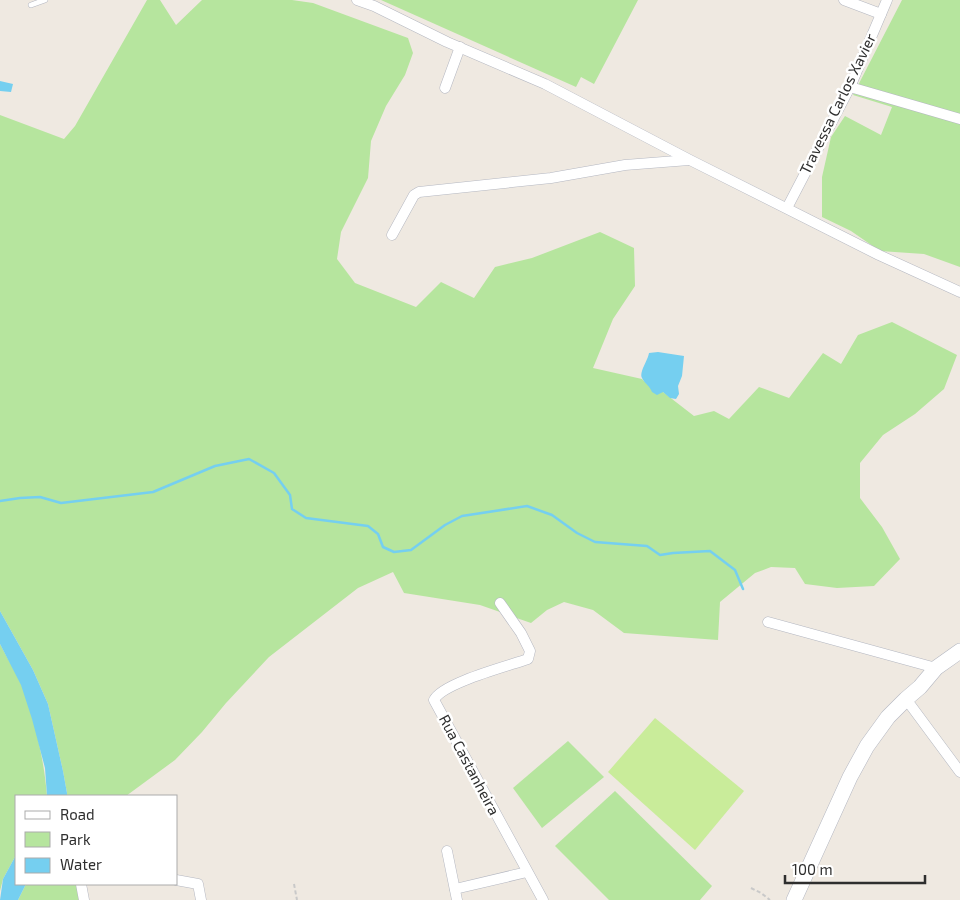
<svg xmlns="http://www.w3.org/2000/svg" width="960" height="900" viewBox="0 0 960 900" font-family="'Exo 2',sans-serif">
  <rect width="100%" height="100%" fill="#efe9e1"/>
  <g fill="#b6e59e">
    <polygon points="147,0 160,0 176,25 202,0 292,0 313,3 408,38 413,53 405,75 386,106 371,141 368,178 341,232 337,259 355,283 416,307 441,282 474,298 495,267 532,258 600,232 634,248 635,286 613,319 593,368 642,379 650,387 663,392 694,416 714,411 729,419 759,387 789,398 823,353 841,364 858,335 892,322 957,355 944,389 915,414 883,435 860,463 860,498 882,527 900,559 874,586 837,588 805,584 795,568 771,567 755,573 720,602 718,640 624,633 593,610 564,602 547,610 531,623 480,605 404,593 393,572 358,588 269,657 226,703 202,732 175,760 126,796 67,796 67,793 63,771 48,704 33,670 0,611 0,115 64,139 75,126"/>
    <polygon points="381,0 638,0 594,84 581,77 576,87"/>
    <polygon points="902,0 960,0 960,267 924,254 880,251 851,231 822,217 822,177 831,137 845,116 881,135 892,107 853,95"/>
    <path d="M0 644C7 658 16 672 22 686 35 721 44 759 47 796H16V855L3 879 0 891Z"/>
    <polygon points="568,741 604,777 542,828 513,788"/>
    <polygon points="615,791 712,886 700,900 609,900 555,846"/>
    <polygon points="26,884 81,884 80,900 18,900"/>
  </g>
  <polygon fill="#c9ec9a" points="655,718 744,791 695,850 608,772"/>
  <g fill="#75cff0">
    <polygon points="0,81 13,84 11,92 0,91"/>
    <path d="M658 352 684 356 682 376 678 386 679 394 676 399 670 398 663 392 657 395 652 392C650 386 645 384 642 378 639 372 648 360 649 353Z"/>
    <polygon points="0,611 33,670 48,704 63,771 67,793 67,796 47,796 45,768 32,719 21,685 0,644"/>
    <polygon points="16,855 16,884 26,884 18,900 0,900 3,879"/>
  </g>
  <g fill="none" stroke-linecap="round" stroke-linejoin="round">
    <polyline stroke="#75cff0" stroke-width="2.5" points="0,501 20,498 40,497 61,503 153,492 215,466 249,459 274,473 290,495 292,509 306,518 368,526 378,534 383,547 394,552 411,550 445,525 462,516 527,506 552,515 577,533 595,542 647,546 660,555 673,553 710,551 735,570 743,589"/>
    <g stroke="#b4b7c1" stroke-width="6">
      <polyline id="lane" points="31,5 45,0"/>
    </g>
    <g stroke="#b4b7c1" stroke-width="11">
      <g id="street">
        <polyline points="357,0 374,6 447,42 545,84 690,160 879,255 960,292"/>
        <polyline points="844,0 881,14"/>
        <polyline points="850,87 960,119"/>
        <polyline points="445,88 460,47"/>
        <polyline points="787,208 850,87 887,0"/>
        <polyline points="392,235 414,195 419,192 551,178 625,165 689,160"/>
        <path d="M500 603 521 633 530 651 528 659C508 666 442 683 434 700L543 900"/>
        <polyline points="768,622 936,668"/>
        <polyline points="906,699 960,772"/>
        <polyline points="447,851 457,900"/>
        <polyline points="176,880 198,884 201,900"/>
        <polyline points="81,884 84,900"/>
        <polyline points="455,889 527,872"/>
      </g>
    </g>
    <g stroke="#b4b7c1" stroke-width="16">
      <polyline id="secondary" points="794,900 850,777 867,746 888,717 906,699 920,687 936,668 960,651"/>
    </g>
    <g stroke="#c9c9c9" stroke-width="2" stroke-dasharray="4 2.5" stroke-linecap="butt">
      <polyline points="294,884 297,900"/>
      <polyline points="751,888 761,893 770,900"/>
    </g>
    <use href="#lane" stroke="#fff" stroke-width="5"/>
    <use href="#street" stroke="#fff" stroke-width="10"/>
    <use href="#secondary" stroke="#fff" stroke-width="15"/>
  </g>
  <g text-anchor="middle" stroke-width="5" stroke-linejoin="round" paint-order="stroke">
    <g font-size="15" fill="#2e2e2e" stroke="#fff">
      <text transform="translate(838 104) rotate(-64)" y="5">Travessa Carlos Xavier</text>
      <text transform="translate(469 765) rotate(62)" y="5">Rua Castanheira</text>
    </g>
  </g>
  <rect x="15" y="795" width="162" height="90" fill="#ffffff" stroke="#ababab"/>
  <rect x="25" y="811" width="25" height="8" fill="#ffffff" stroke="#ababab"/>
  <text x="60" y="820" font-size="15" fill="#2e2e2e">Road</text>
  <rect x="25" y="832" width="25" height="15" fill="#b6e59e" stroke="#ababab"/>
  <text x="60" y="845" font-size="15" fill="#2e2e2e">Park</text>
  <rect x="25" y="858" width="25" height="15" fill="#75cff0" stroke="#ababab"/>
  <text x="60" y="870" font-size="15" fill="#2e2e2e">Water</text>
  <path d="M785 875v8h140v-8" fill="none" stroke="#2e2e2e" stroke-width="2.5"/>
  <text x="792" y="875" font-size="15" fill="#2e2e2e" stroke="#ffffff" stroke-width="4" paint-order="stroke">100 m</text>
</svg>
